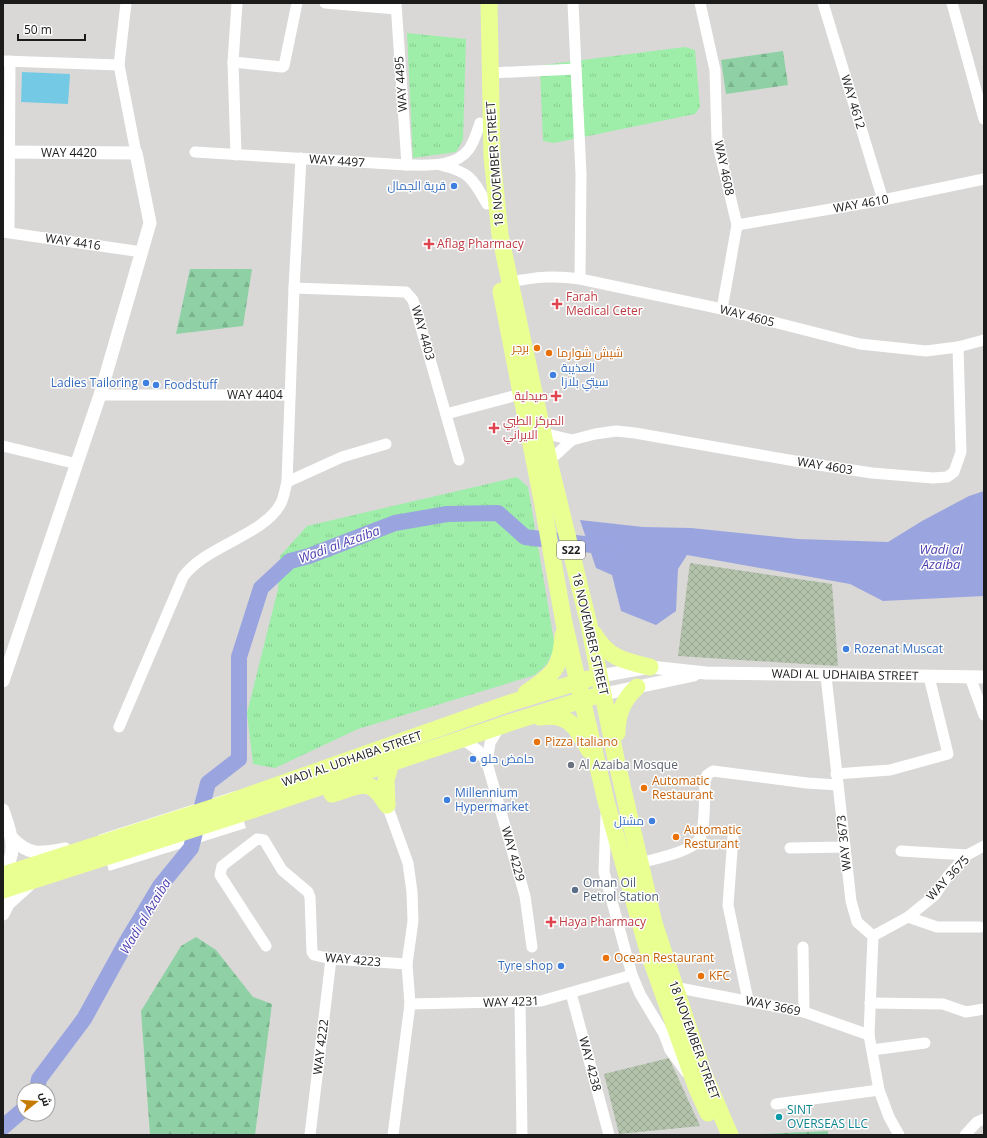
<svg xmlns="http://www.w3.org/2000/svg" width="987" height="1138" viewBox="0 0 987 1138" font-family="'Open Sans',Cairo,sans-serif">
  <defs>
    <pattern id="construction-cross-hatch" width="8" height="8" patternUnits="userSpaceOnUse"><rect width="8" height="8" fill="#b3c2aa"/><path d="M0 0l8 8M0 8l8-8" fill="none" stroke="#99a692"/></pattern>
    <pattern id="grass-tufts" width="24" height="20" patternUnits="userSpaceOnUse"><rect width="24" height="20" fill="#9eeea9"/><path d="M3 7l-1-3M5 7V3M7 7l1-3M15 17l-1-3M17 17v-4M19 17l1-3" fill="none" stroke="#88cc91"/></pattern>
    <pattern id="forest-firs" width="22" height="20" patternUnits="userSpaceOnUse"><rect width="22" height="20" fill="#8fd1a5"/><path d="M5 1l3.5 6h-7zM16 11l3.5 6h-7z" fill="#7bb38d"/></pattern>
  </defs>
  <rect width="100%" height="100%" fill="#e9eedf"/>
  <path fill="#d9d8d7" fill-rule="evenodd" d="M3 3H984V1135H3ZM24 1090H48V1114H24Z"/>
  <g fill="url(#construction-cross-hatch)">
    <polygon points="690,563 832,584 838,666 678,656"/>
    <polygon points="669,1058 700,1126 619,1134 604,1074"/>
  </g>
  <g fill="url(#grass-tufts)">
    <polygon points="407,33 466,39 463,140 456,152 413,158"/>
    <polygon points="685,47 695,50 700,107 695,114 554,143 543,141 540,71 543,65"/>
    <polygon points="517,477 528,487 555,647 547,664 535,675 358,729 275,768 253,764 247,713 278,589 280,556 307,526"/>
  </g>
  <g fill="url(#forest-firs)">
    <polygon points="783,51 788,85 726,94 721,60"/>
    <polygon points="190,269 252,269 243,326 176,334"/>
    <polygon points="196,937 216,950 253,997 272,1004 255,1135 150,1135 141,1011 181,946"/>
    <polygon points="828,1131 828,1135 761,1134"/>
  </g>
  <polygon fill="#74cae5" points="22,72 70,74 68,104 21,102"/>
  <polygon fill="#9aa5e0" points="984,491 984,596 883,601 850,584 687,555 678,569 676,611 656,625 621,611 612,575 596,568 580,520 643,527 691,528 798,539 888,542 922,521 969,496"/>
  <polygon fill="#fff" points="235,791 246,828 109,871 98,835"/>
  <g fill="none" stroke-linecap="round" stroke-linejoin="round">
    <g stroke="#9aa5e0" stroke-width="16">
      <polyline points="37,1090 39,1079 84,1019 127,941 160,886 191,848 208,783 239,759 239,657 261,588 290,561 309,556 395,523 447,514 498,513 525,537 609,547"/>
      <polyline points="3,1127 24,1109"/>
    </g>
    <g stroke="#fff" stroke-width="11">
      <polyline points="126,3 119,65 136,153"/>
      <polyline points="325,3 396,9"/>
      <polyline points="396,3 407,165"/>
      <polyline points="573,3 581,174 580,279"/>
      <polyline points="700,3 715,70 717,141 737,225 722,309"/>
      <polyline points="823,3 883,200"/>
      <polyline points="952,3 984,119"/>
      <polyline points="4,61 119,65"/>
      <polyline points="233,62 282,67 284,66 297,3"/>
      <polyline points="490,73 576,69"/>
      <path d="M195 152 407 165C428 165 455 168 469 149 474 142 477 132 480 123"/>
      <polyline points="236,155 233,62 237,3"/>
      <path d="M440 165C470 172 472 178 487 204"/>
      <polyline points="737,225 883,200 984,179"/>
      <polyline points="3,232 142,252"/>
      <polyline points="9,232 10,61"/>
      <path d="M510 282C536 277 554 275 580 279L722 309 860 344 926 351 958 347 984 340"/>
      <polyline points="294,288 406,292 413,300 459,460"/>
      <polyline points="100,395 290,395"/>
      <polyline points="446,414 521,394"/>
      <polyline points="543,433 572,440 595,434 616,431 635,433 812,464 872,473 933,478 947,477 954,472 961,452 958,347"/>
      <polyline points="3,446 77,464"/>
      <polyline points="549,461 572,440"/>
      <polyline points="287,482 342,457 386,444"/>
      <polyline points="826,676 851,901 857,922 873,936"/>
      <polyline points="970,677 984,715"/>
      <path d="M119 727 183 577C206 545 264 536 281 503 284 497 285 489 287 482L294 288 301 158"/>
      <polyline points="462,739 479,751 487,763 525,896 532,947"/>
      <polyline points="487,763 490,743 500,726"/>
      <polyline points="836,774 890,770 948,754 929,677"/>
      <polyline points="387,805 408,863 412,892 413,921 407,964 410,1004 393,1135"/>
      <polyline points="606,815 604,872 632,975 640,994 664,1034 670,1050 686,1072"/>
      <polyline points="733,837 728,905 748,1000"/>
      <polyline points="790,848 845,847"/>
      <polyline points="901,851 967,855"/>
      <path d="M640 863C654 859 691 852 699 840 706 828 704 796 705 782L707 775 713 771 807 783 838 785"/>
      <polyline points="908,917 937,927 980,927"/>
      <polyline points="873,936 869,1035 879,1090 889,1117 899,1135"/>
      <polyline points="873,936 908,917 935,895 948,876 967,855 984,846"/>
      <polyline points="266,946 220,875 222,866 257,839 264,840 282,870 308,892 310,897 312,952 314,955 331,959 407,964"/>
      <polyline points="803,947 804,1012"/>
      <polyline points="674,987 804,1012 869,1035"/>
      <polyline points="571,993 609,1135"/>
      <polyline points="520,1002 522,1135"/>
      <polyline points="870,1003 943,1004 966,1012 984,1009"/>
      <polyline points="410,1004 541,1001 632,975"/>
      <polyline points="872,1050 925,1043"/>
      <polyline points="776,1104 879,1090"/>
      <polyline points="310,1135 331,959"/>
      <polyline points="965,1135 977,1122 984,1119"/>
    </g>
    <g stroke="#fff" stroke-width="13">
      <polyline points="3,152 136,153 150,223 100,395 3,681"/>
      <polyline points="600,676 650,667 706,673 984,677"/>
      <polyline points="604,694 694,675"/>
      <path d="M3 810C9 828 20 854 3 869"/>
      <path d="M12 838C30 857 42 853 65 849"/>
      <polyline points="3,914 8,904 29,885"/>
    </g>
    <g stroke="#eaff92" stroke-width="17">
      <polyline points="489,3 492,156 500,235 510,282 549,461 589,625 616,759 654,923 703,1072 730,1135"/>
      <polyline points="501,291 542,500 564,623 606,801 648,951 697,1089 708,1113"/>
      <path d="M594 634C608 658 624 661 650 667"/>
      <path d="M526 693C553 674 561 670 563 635"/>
      <path d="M540 717C569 712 577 728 589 750"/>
      <path d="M617 733C617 714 623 700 637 687"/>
      <path d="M332 794C361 786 369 775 387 805"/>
      <polyline points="387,805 386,780 391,763"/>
      <polyline points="3,875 233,801 510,703 588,679"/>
      <polyline points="3,890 237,815 515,721 592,697"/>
    </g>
  </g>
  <g fill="#3f7fe0" stroke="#fff" stroke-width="1.5">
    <circle cx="454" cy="186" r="4"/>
    <circle cx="553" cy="375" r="4"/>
    <circle cx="146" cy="383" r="4"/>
    <circle cx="156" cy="385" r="4"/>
    <circle cx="846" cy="649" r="4"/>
    <circle cx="473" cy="759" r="4"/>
    <circle cx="447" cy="800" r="4"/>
    <circle cx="652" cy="821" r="4"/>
    <circle cx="561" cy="966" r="4"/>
  </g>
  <g fill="#e0444e" stroke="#fff" stroke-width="1.5">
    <path d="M427 238h4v4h4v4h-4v4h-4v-4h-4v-4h4z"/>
    <path d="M555 298h4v4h4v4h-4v4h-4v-4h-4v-4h4z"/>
    <path d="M554 390h4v4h4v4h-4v4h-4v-4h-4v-4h4z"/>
    <path d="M492 422h4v4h4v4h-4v4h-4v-4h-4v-4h4z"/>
    <path d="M549 916h4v4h4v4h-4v4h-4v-4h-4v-4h4z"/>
  </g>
  <g fill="#e8710a" stroke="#fff" stroke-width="1.5">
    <circle cx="537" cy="348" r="4"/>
    <circle cx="549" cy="353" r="4"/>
    <circle cx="537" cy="742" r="4"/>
    <circle cx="644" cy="788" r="4"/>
    <circle cx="676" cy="837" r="4"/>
    <circle cx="606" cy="958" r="4"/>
    <circle cx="701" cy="976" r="4"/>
  </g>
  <circle fill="#6b7280" stroke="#fff" stroke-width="1.5" cx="571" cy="765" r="4"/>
  <circle fill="#5c6f8a" stroke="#fff" stroke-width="1.5" cx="575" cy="890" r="4"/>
  <circle fill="#0f9aa8" stroke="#fff" stroke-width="1.5" cx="779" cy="1117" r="4"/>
  <g text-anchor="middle" stroke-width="3" stroke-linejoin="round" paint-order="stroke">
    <rect fill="#fff" stroke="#5f5f5f" stroke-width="1" x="557" y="541" width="28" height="18" rx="3"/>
    <g font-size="11" font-weight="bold" fill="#1b1b1b">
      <text x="571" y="554">S22</text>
    </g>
    <g font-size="12" fill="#1b1b1b" stroke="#fff">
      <text transform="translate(401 84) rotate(-94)" y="4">WAY 4495</text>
      <text transform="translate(853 102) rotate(73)" y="4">WAY 4612</text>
      <text x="69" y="157">WAY 4420</text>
      <text transform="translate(337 161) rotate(4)" y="4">WAY 4497</text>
      <text transform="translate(495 164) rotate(-94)" y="4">18 NOVEMBER STREET</text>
      <text transform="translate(724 168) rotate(78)" y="4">WAY 4608</text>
      <text transform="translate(861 204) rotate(-10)" y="4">WAY 4610</text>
      <text transform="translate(73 242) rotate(8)" y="4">WAY 4416</text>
      <text transform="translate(747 316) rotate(14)" y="4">WAY 4605</text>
      <text transform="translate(423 333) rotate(74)" y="4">WAY 4403</text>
      <text x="255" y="399">WAY 4404</text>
      <text transform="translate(825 466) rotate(9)" y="4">WAY 4603</text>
      <text transform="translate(590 634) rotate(77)" y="4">18 NOVEMBER STREET</text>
      <text transform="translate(845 675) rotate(1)" y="4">WADI AL UDHAIBA STREET</text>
      <text transform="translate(352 759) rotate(-19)" y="4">WADI AL UDHAIBA STREET</text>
      <text transform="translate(844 843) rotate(-96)" y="4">WAY 3673</text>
      <text transform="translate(513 854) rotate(74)" y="4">WAY 4229</text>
      <text transform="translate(948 878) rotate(-47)" y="4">WAY 3675</text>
      <text transform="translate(353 960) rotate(5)" y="4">WAY 4223</text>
      <text transform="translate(511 1002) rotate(-2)" y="4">WAY 4231</text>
      <text transform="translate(773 1006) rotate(12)" y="4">WAY 3669</text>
      <text transform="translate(694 1040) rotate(70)" y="4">18 NOVEMBER STREET</text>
      <text transform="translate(321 1047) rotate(-83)" y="4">WAY 4222</text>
      <text transform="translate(590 1064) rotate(75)" y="4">WAY 4238</text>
    </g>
    <g font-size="12" fill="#366cbe" stroke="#fff" text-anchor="start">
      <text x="446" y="190" text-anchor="end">قرية الجمال</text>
      <text x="561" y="372">العذيبة<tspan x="561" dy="14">سيتي بلازا</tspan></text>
      <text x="138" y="387" text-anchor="end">Ladies Tailoring</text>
      <text x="164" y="389">Foodstuff</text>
      <text x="854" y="653">Rozenat Muscat</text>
      <text x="481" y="763">حامض حلو</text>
      <text x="455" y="797">Millennium<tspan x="455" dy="14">Hypermarket</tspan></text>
      <text x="644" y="825" text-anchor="end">مشتل</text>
      <text x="553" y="970" text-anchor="end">Tyre shop</text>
    </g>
    <g font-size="12" fill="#be3a42" stroke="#fff" text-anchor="start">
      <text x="437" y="248">Aflag Pharmacy</text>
      <text x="566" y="301">Farah<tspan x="566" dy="14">Medical Ceter</tspan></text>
      <text x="548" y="400" text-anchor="end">صيدلية</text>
      <text x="503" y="425">المركز الطبي<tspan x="503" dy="14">الايراني</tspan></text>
      <text x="559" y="926">Haya Pharmacy</text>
    </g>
    <g font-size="12" fill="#c56008" stroke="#fff" text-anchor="start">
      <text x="529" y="352" text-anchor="end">برجر</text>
      <text x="557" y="357">شيش شوارما</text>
      <text x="545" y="746">Pizza Italiano</text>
      <text x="652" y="785">Automatic<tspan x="652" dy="14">Restaurant</tspan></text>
      <text x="684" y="834">Automatic<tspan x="684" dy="14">Resturant</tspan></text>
      <text x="614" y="962">Ocean Restaurant</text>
      <text x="709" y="980">KFC</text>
    </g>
    <g font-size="12" fill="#5b616d" stroke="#fff" text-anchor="start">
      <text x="579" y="769">Al Azaiba Mosque</text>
    </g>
    <g font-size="12" fill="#4e5e75" stroke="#fff" text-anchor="start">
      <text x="583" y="887">Oman Oil<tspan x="583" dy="14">Petrol Station</tspan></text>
    </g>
    <g font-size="12" fill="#0d838f" stroke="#fff" text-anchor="start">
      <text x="787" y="1114">SINT<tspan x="787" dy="14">OVERSEAS LLC</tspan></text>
    </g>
    <g font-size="13" font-style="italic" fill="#4e40b1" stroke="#fff">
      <text transform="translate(339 544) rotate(-20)" y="5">Wadi al Azaiba</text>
      <text x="941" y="554">Wadi al<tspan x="941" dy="15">Azaiba</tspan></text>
      <text transform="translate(145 916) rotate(-59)" y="5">Wadi al Azaiba</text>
    </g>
  </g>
  <rect width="987" height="1138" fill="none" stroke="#1b1b1b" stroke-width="8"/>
  <g transform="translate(36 1102) rotate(73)"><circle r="19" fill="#ffffff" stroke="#a4a4a4"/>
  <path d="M0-3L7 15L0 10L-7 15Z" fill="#c57b00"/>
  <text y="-6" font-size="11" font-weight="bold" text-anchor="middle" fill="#1b1b1b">ش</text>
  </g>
  <path d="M18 34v6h67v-6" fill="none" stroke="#1b1b1b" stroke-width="2"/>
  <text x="24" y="34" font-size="12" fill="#1b1b1b" stroke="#ffffff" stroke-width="3" paint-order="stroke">50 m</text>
</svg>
